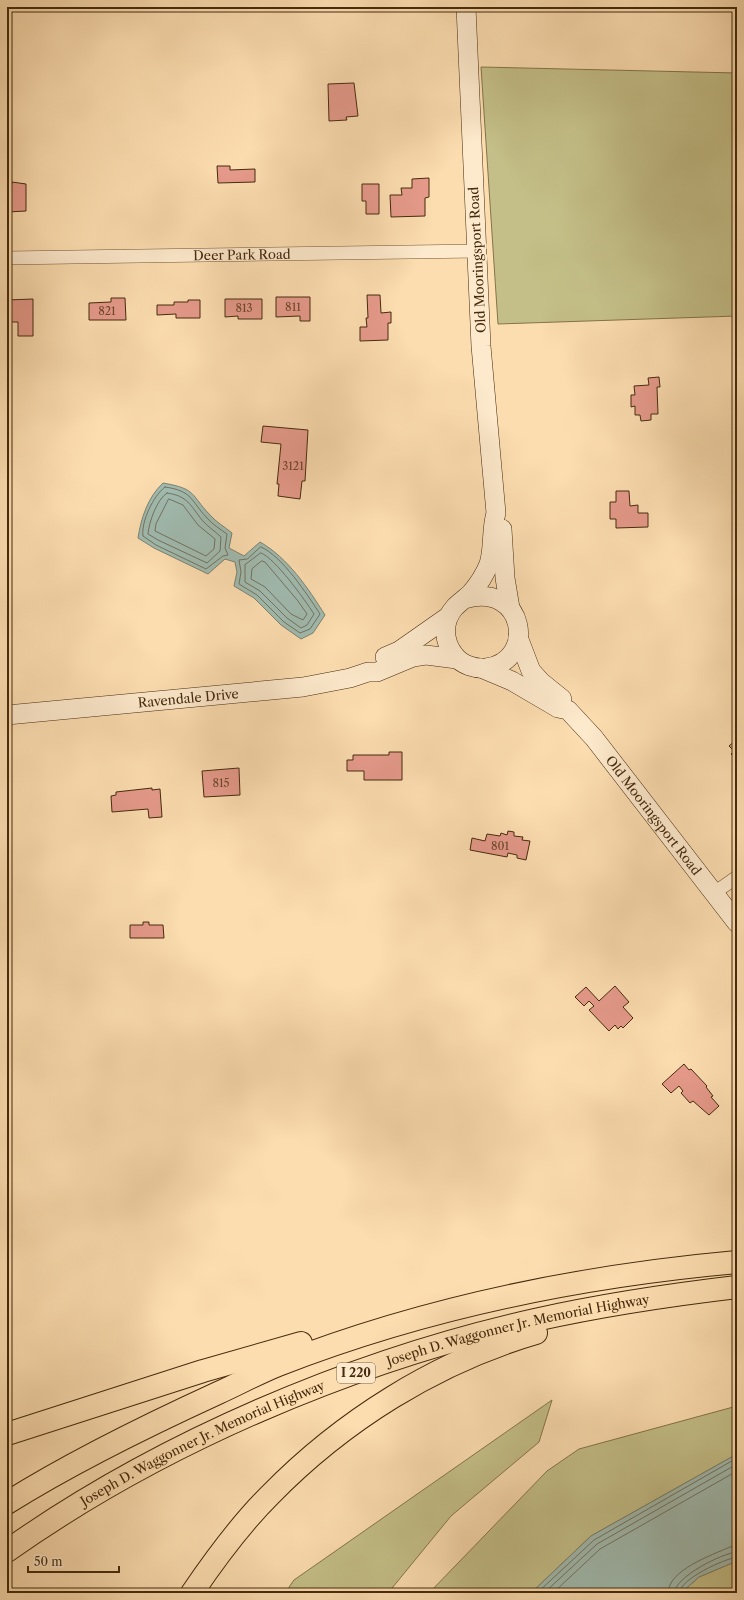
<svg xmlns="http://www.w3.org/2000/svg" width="744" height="1600" viewBox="0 0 744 1600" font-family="'Libre Caslon Text',serif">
  <rect width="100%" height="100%" fill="#fcddb0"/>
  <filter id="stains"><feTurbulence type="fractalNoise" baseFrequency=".005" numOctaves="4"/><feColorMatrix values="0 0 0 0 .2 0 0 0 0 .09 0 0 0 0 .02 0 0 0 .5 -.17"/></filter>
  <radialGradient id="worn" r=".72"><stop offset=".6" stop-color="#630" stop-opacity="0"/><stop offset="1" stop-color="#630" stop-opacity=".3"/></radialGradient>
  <g fill="#c4bf88" stroke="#84744a">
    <polygon points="481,67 737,73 737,316 498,324"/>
    <polygon points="552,1400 539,1442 451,1516 388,1593 285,1593 294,1580"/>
    <polygon points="737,1406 737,1454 591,1536 531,1593 429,1593 547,1471 579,1449"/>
    <polygon points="737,1561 737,1593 681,1593 699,1577"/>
  </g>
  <g fill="#a0bbb0" stroke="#7c816f">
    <path d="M163 483C197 489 190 494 210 515 216 522 225 527 232 533L229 548 244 556 260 542C288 558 308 588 325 615L313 633 301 639 281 625 254 598 234 586 237 572 235 562 225 559 208 574 154 548 138 538C141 518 148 497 163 483Z"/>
    <polygon points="737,1454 737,1561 699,1577 681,1593 531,1593 591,1536"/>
  </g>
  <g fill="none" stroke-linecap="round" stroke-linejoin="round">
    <g stroke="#72725e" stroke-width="1">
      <path d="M165 487C193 491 190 500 207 518 212 524 220 529 227 534L225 548 228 555 223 556 206 569 156 545 143 536C141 522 153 496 165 487Z"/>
      <path d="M167 493C188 496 190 505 202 520 208 527 215 531 221 537L220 551 207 563 158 540 148 534C149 522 157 499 167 493Z"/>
      <polygon points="169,499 183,505 198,525 215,539 214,549 206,556 155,531 156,524"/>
      <path d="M261 547C282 556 307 594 320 614L310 629 300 633 284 622 257 595 239 584 241 572 239 560 247 559Z"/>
      <path d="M261 553C275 558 305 600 314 614L307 625 301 628 287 618 260 591 245 582V565Z"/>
      <polygon points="262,561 265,562 298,601 307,614 303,620 291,614 265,587 251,579 252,569"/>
      <polyline points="537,1593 594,1540 737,1458"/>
      <polyline points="544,1593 597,1544 737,1464"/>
      <polyline points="553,1593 600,1549 737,1471"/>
      <path d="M668 1593C668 1570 712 1555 730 1547L737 1546"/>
      <path d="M674 1593C675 1577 722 1553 737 1552"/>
      <path d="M679 1593C680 1579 724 1559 737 1557"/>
    </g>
  </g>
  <g fill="#e69a8b" stroke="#452a0d">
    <polygon points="354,83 358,116 346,117 347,120 329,121 328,84"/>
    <polygon points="217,166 230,166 230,170 255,169 255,182 218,183"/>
    <polygon points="429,178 429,197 425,198 425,216 391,217 390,195 402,195 401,188 412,188 412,179"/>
    <polygon points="12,182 26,184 26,211 7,212 7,184 12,184"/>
    <polygon points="362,184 379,184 379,214 366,214 366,201 362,201"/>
    <polygon points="367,295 380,295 381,313 391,312 391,323 388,323 388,340 360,341 360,327 367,327 366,318 368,318"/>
    <polygon points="276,297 310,297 310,321 300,321 300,316 276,317"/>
    <polygon points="111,298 125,298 126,320 89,320 89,303 111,302"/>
    <polygon points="33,299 33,336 18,336 18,322 11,322 11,336 7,336 7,300"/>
    <polygon points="225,299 262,299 262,319 238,319 238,316 225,317"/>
    <polygon points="188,300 200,300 200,318 176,318 176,314 157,315 157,305 174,305 174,302 188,302"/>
    <polygon points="659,377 660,387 657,387 658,414 651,414 651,420 641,421 640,415 635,415 635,406 631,407 631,395 635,395 634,386 649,385 648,378"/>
    <polygon points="263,426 308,430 305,481 302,481 300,499 278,496 279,484 277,484 281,444 261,442"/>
    <polygon points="616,491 629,491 630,506 638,505 638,513 648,513 648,527 616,528 616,519 610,519 610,502 616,502"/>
    <polygon points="737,739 737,760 731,754 734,751 729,746"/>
    <polygon points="389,752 402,752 402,780 364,780 364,771 347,771 347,760 353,760 353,755 389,755"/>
    <polygon points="239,768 240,795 204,797 202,771"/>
    <polygon points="152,788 152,790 160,789 162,817 149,818 148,809 112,812 111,796 116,795 116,792"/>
    <polygon points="508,831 514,832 514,836 523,837 522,840 530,841 526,860 517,858 517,855 508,853 507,857 470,850 472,838 485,841 487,834 500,836 501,833 507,835"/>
    <polygon points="143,922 149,922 149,925 163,925 164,938 130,938 130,925 143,925"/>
    <polygon points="615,986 629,1002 623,1007 633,1018 623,1028 621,1026 618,1029 615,1025 609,1031 589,1010 594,1006 589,1001 584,1006 575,997 586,987 599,1001"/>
    <polygon points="684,1064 689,1070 691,1069 707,1086 706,1087 713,1096 711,1097 719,1106 709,1115 693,1101 690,1103 681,1093 683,1091 679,1086 671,1093 662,1084"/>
  </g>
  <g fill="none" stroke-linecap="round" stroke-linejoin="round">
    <g stroke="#735736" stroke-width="14">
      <g id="street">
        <path id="s1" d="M7 258 477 251"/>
        <polyline points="714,893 737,877"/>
      </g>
    </g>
    <g stroke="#452a0d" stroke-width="20">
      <g id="secondary">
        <polyline points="502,529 505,578 510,608"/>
        <path d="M465 599C525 581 538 661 486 668 475 669 462 665 455 656 443 642 442 621 455 607 460 602 466 598 471 593 478 585 485 574 489 564 494 548 491 529 496 513L481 346 466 7"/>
        <polyline points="518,637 531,671 541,682 562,699"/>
        <polyline points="385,657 399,651 449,616"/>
        <path id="s2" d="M481 668 512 681 558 708 568 710 594 738 737 923"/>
        <path id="s3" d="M7 715 303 687 350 678 368 672H377L413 657 426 655 457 659"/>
      </g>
    </g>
    <g stroke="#452a0d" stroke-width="24">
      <g id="highway">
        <polyline points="7,1434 203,1371 301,1343"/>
        <path d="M7 1503C74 1461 146 1426 218 1393 238 1384 258 1373 278 1365 424 1308 581 1276 737 1262"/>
        <path id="s4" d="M7 1551C160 1443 352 1361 535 1320 602 1305 669 1295 737 1287"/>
        <path d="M192 1593C215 1559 240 1525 269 1496 342 1421 436 1362 536 1333"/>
      </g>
    </g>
    <use href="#street" stroke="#fde9cc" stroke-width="13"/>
    <use href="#secondary" stroke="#fde9cc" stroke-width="19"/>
    <use href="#highway" stroke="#fcddb0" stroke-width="22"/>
  </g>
  <g text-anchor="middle" stroke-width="4" stroke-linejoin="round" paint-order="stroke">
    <g font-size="11" fill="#6d462c">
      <text x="293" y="311">811</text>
      <text x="244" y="312">813</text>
      <text x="107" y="315">821</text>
      <text x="293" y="470">3121</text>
      <text x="221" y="787">815</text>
      <text x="500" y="850">801</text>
    </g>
    <rect fill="#fde9cc" stroke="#7c6346" stroke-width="1" x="337" y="1363" width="38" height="20" rx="3"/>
    <g font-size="12" font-weight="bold" fill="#452a0d">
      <text x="356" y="1377">I 220</text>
    </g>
    <g font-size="13" fill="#452a0d" stroke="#fde9cc">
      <text dy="5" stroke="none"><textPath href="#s1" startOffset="235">Deer Park Road</textPath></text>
      <text transform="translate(477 260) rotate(-93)" y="5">Old Mooringsport Road</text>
      <text dy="5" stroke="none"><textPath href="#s3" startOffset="182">Ravendale Drive</textPath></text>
      <text dy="5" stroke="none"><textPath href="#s2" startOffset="233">Old Mooringsport Road</textPath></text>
      <text dy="5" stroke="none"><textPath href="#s4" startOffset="561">Joseph D. Waggonner Jr. Memorial Highway</textPath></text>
      <text dy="5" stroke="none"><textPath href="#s4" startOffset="224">Joseph D. Waggonner Jr. Memorial Highway</textPath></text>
    </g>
  </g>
  <rect width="744" height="1600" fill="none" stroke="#fcddb0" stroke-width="24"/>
  <rect x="8" y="8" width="728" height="1584" fill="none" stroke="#452a0d" stroke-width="2"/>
  <rect x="12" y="12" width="720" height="1576" fill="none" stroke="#452a0d"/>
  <path d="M28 1566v6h91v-6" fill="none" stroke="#452a0d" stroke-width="2"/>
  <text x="34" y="1566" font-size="12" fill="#452a0d" stroke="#fde9cc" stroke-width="3" paint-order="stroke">50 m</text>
  <rect width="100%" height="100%" filter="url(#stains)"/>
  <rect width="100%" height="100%" fill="url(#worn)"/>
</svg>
